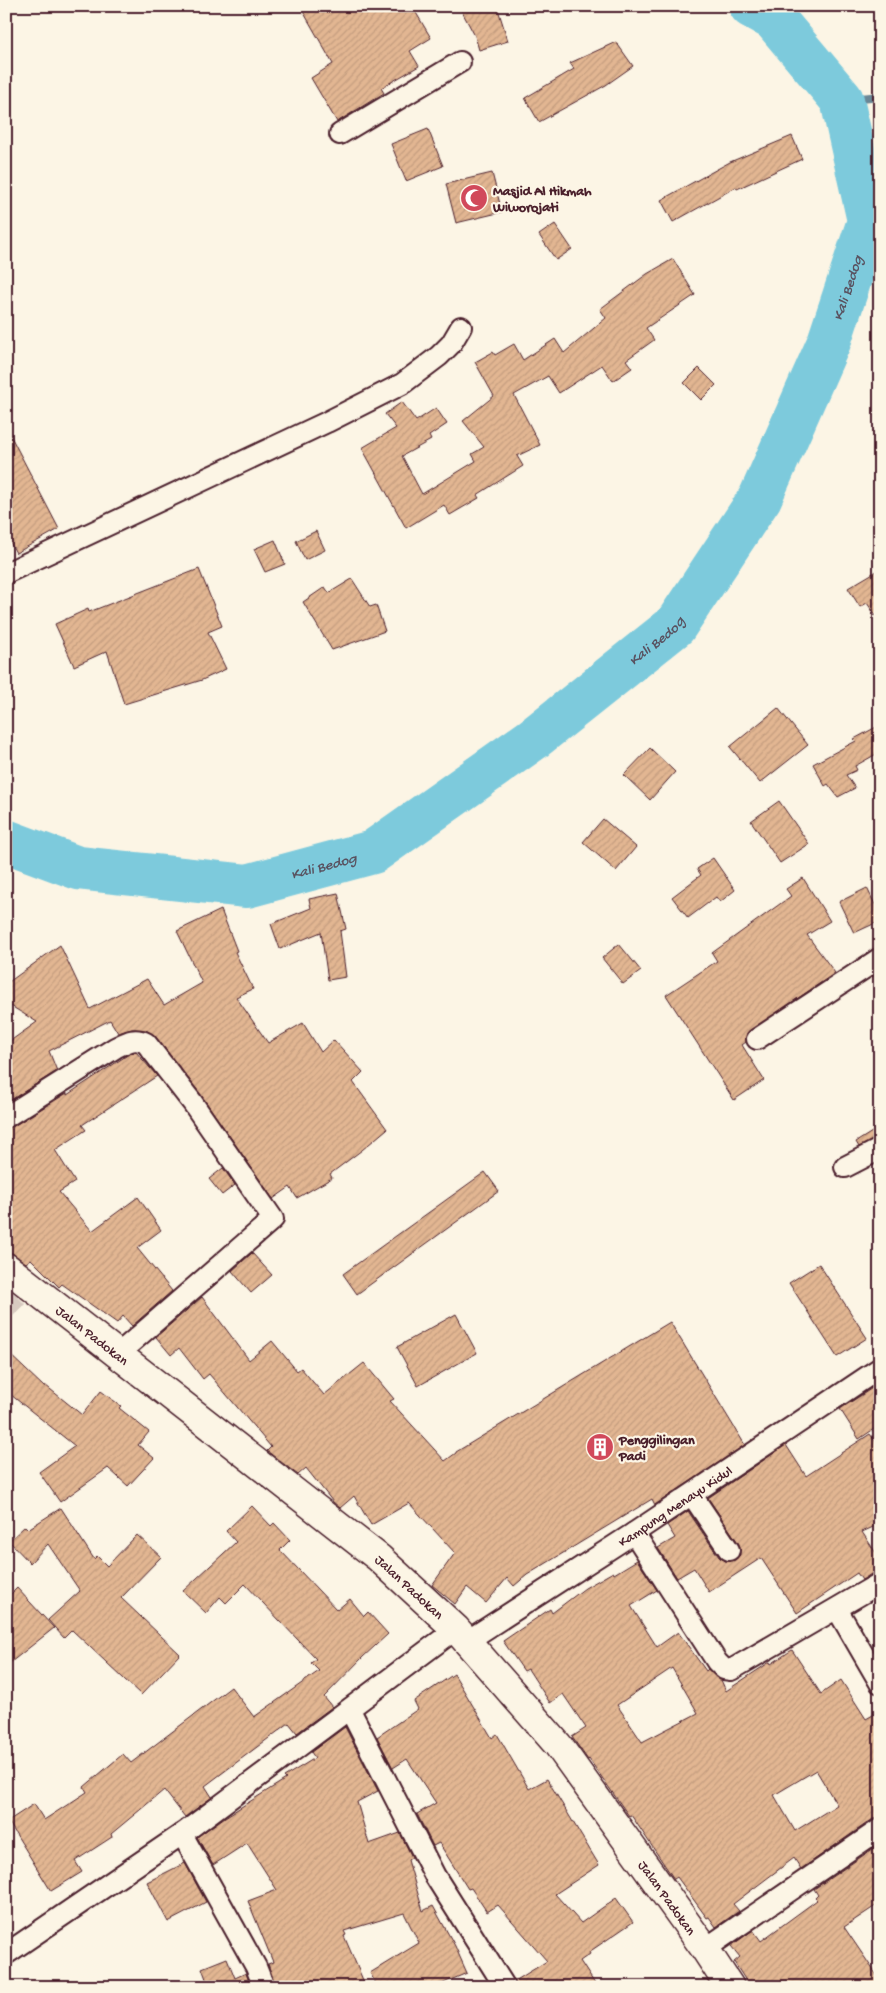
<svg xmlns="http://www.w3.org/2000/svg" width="886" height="1993" viewBox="0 0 886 1993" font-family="'Gochi Hand',sans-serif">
  <defs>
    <pattern id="building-hatch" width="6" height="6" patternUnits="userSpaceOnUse" patternTransform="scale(1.25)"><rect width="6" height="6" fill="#e2b692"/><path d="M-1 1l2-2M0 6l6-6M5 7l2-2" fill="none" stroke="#c39c7e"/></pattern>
  </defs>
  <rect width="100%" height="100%" fill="#fcf5e5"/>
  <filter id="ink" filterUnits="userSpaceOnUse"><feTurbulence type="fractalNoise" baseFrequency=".02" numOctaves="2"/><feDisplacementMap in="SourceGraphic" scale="10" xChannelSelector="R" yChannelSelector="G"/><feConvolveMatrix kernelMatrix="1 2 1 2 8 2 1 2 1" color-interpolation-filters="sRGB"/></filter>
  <g filter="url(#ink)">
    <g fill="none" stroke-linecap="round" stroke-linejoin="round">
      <polyline stroke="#698695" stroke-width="8" points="842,100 880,96"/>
      <path stroke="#7dcadc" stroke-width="44" id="s1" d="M6 841 78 868 247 886 373 852 533 739 675 626 760 498 829 342 869 221 842 100 774 19 751 6"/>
    </g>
    <g fill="url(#building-hatch)" stroke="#4a1f2b" fill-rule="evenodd">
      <polygon points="300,6 412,6 431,38 410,51 419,66 381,88 384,93 337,122 311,78 333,64"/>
      <polygon points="459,6 497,6 508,41 479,50 475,36"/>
      <polygon points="616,42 633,66 606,85 539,122 525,98 574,69 570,63"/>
      <polygon points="428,129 443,166 406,181 391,144"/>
      <polygon points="792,136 802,159 737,189 736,187 673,222 661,200 730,162"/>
      <polygon points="492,173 502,212 456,223 446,184"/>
      <polygon points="555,224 572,249 556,260 539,235"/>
      <polygon points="673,259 695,295 646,328 654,340 626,360 632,368 613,381 602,365 559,393 548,376 514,395 540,445 517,456 523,466 477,495 479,498 450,515 444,505 406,528 362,448 396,428 385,414 402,402 416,421 436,408 447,424 429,436 431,440 402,456 422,494 476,461 472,454 484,447 463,421 494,396 475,362 493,352 495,355 514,344 523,360 555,339 564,353 606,318 600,309 647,274"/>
      <polygon points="699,368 716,385 701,400 684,383"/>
      <polygon points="6,427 59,529 16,553 6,535"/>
      <polygon points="316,531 325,550 305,560 296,541"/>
      <polygon points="275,540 285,564 265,572 254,549"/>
      <polygon points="199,569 222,626 208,632 226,669 202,680 124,704 107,651 74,666 55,624 88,609 89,612"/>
      <polygon points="880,569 880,622 867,603 860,607 848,588"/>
      <polygon points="352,579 370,607 376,605 385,631 332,650 303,602 325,587 329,593"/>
      <polygon points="778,708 808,745 760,783 730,747"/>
      <polygon points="880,725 880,752 855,766 857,770 846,775 855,788 838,797 828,784 825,786 813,764 856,741 854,739"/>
      <polygon points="650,748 675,772 650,800 624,775"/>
      <polygon points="779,801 809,844 780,863 751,821"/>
      <polygon points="603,819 636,847 616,871 583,842"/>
      <polygon points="713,858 735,890 720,902 716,897 688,918 672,897 701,875 697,869"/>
      <polygon points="803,878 830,921 807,935 835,973 747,1033 746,1042 742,1045 764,1080 734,1100 666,995 717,961 712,953 791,896 786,889"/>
      <polygon points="867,888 880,915 880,921 854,933 839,902"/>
      <polygon points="338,893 346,929 340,931 346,977 328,980 321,932 280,949 271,924 311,908 309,899"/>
      <polygon points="221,910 237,951 235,952 253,989 236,997 268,1043 303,1023 321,1052 334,1040 363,1072 353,1082 387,1129 362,1150 330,1174 332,1178 297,1198 290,1187 273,1199 201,1095 155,1036 146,1030 132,1029 118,1033 110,1020 49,1051 57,1071 6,1103 6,1044 37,1022 6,1003 6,984 60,945 90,1009 147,979 164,1005 202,983 177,931"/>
      <polygon points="619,944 641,971 623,984 602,958"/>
      <polygon points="136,1052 157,1076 82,1125 86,1130 55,1150 75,1182 59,1192 92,1231 138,1197 161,1230 137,1248 172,1291 132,1326 123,1316 117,1323 62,1284 59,1287 31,1259 26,1263 6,1249 6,1129 12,1127 67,1093 67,1095 129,1054"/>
      <polygon points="880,1127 880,1137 859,1147 856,1142"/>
      <polygon points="223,1168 235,1185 222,1195 209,1179"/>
      <polygon points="485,1172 499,1191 357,1294 343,1274"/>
      <polygon points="252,1253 272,1275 251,1293 232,1271"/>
      <polygon points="819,1264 867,1338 837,1357 789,1283"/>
      <polygon points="202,1297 249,1360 272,1341 297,1371 301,1368 324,1395 364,1363 394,1399 390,1401 445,1461 456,1453 456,1452 670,1322 745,1445 655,1505 652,1499 527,1575 514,1586 507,1578 486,1603 467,1587 455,1604 432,1585 455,1553 409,1503 371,1525 354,1496 340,1508 333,1502 306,1468 298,1475 267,1451 271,1447 209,1374 203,1379 179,1348 171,1355 156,1337"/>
      <polygon points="456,1314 477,1353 418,1386 397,1347"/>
      <polygon points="6,1351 44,1387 45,1385 82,1415 101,1391 121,1406 119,1408 149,1432 138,1445 154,1458 128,1486 108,1468 60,1502 39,1472 75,1446 6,1391"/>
      <polygon points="880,1383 880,1425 859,1439 840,1409"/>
      <polygon points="870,1434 880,1448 880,1524 862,1532 880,1559 880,1568 862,1580 857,1573 797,1613 761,1558 709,1592 694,1568 677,1578 658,1548 675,1538 667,1525 688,1511 719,1557 724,1561 735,1560 740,1555 739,1544 708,1498 786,1445 806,1476"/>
      <polygon points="252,1506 271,1526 274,1523 290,1540 280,1550 337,1610 350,1599 364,1616 368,1612 388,1634 363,1657 324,1697 332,1707 297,1733 289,1723 205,1786 212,1797 185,1817 164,1790 111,1834 112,1837 75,1861 82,1872 51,1891 8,1821 34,1804 44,1820 87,1792 84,1787 123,1754 131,1763 231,1687 254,1717 319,1671 311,1663 316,1659 245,1584 226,1603 220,1597 206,1613 183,1591 236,1542 226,1531"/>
      <polygon points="61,1508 94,1559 97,1556 107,1566 137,1535 161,1557 121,1598 180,1654 141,1695 72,1630 64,1638 48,1620 80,1591 48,1544 30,1563 9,1541 25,1526 28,1529"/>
      <path d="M637 1560 657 1590 631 1606 657 1647 678 1632 706 1671 708 1669 721 1680 726 1691 770 1662 771 1664 792 1650 821 1694 841 1680 866 1719 880 1711V1817L873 1819 801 1869 794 1858 733 1904 739 1911 716 1927 709 1917 707 1918 677 1877 674 1879 631 1815 629 1816 589 1759 588 1760 572 1737 586 1728 563 1694 550 1703 528 1669 524 1671 503 1641 550 1609 552 1613 585 1588 613 1572 614 1574ZM672 1668 698 1713 642 1742 617 1705ZM816 1770 837 1805 795 1831 774 1795Z"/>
      <polygon points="17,1588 54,1628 6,1666 6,1599"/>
      <polygon points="454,1674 492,1738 497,1734 529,1789 547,1779 599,1865 555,1894 581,1923 616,1898 633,1922 589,1952 590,1954 580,1961 597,1987 517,1987 515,1981 547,1961 498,1905 487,1912 471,1888 468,1889 439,1843 433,1846 417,1814 436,1803 407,1759 393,1768 377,1737 418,1709 414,1701"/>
      <polygon points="345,1727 378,1791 357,1802 369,1844 400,1833 412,1857 408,1860 423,1911 433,1906 455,1946 467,1973 434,1987 378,1987 370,1973 419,1943 404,1913 344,1931 346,1935 344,1936 366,1987 276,1987 268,1964 273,1962 248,1901 277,1890 247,1843 213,1865 197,1837 225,1817 286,1779 284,1777 315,1758 311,1752"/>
      <polygon points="880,1844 880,1903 844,1927 880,1980 880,1987 750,1987 734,1962 740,1957 731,1946 753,1930 761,1941 817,1900 815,1898 818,1895 814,1889"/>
      <polygon points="185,1863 206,1902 168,1922 147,1882"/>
      <polygon points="227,1958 235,1978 246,1973 251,1987 209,1987 202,1968"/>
    </g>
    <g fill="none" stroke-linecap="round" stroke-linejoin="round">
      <polyline stroke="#d8cac0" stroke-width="20" stroke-dasharray="20 10" stroke-linecap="butt" points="6,1309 18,1297"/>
      <g stroke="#4a1f2b" stroke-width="24">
        <g id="minor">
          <polyline points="340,134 460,62"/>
          <polyline points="6,573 327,422 402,384 439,356 451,344 461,327"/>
          <polyline points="757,1039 880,958"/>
          <path d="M6 1117 115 1048C127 1042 134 1037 146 1043L192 1102 273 1219 117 1355"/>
          <polyline points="845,1167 880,1149"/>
          <polyline points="692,1495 729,1550"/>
          <polyline points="634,1533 717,1662 724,1669 731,1670 880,1583"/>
          <polyline points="837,1609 880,1683"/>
          <path id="s2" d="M467 1641 634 1533 880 1368"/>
          <polyline points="350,1710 435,1876 505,1987"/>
          <polyline points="182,1834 256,1967 264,1987"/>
          <polyline points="705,1949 880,1829"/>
          <polyline points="6,1954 182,1834 456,1629"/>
        </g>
      </g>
      <g stroke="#4a1f2b" stroke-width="31">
        <g id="secondary">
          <path id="s3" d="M6 1267 379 1558 456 1629 558 1745 705 1949 730 1987"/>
        </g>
      </g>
      <use href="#minor" stroke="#fcf5e5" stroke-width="20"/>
      <use href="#secondary" stroke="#fcf5e5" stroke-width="28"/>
    </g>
  </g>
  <defs>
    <g id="mosque-disc" transform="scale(1.4375)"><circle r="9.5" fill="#d1495b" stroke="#fcf5e5"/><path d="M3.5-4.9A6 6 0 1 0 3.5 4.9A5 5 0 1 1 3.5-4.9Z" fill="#fff"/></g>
    <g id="building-disc" transform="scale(1.4375)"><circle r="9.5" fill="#d1495b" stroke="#fcf5e5"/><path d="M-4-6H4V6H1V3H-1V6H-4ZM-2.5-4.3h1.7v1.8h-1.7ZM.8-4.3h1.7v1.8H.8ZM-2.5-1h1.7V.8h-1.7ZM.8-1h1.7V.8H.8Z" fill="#fff"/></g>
  </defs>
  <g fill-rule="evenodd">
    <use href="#mosque-disc" x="474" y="198"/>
    <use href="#building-disc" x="600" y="1447"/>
  </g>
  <g text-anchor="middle" stroke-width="4.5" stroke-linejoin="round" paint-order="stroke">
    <g font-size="14" font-weight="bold" fill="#4a1f2b" stroke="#fcf5e5" text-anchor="start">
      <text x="493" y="195">Masjid Al Hikmah<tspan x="493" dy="16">Wiworojati</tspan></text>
      <text x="619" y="1444">Penggilingan<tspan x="619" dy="16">Padi</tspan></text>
    </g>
    <g font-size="14" fill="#4a1f2b" stroke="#fcf5e5">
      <text dy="5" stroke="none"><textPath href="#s3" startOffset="110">Jalan Padokan</textPath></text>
      <text dy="5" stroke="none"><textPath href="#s2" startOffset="248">Kampung Menayu Kidul</textPath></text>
      <text dy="5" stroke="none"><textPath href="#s3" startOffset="515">Jalan Padokan</textPath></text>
      <text dy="5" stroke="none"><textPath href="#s3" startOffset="920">Jalan Padokan</textPath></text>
    </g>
    <g font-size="15" font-style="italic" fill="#595260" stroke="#fcf5e5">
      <text dy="5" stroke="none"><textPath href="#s1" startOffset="1136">Kali Bedog</textPath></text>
      <text dy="5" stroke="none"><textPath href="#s1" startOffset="731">Kali Bedog</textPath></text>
      <text dy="5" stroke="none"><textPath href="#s1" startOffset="326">Kali Bedog</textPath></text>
    </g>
  </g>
  <rect width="886" height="1993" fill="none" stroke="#fcf5e5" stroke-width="25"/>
  <rect x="12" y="12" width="861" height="1968" fill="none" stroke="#4a1f2b" stroke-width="2" filter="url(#ink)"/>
</svg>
